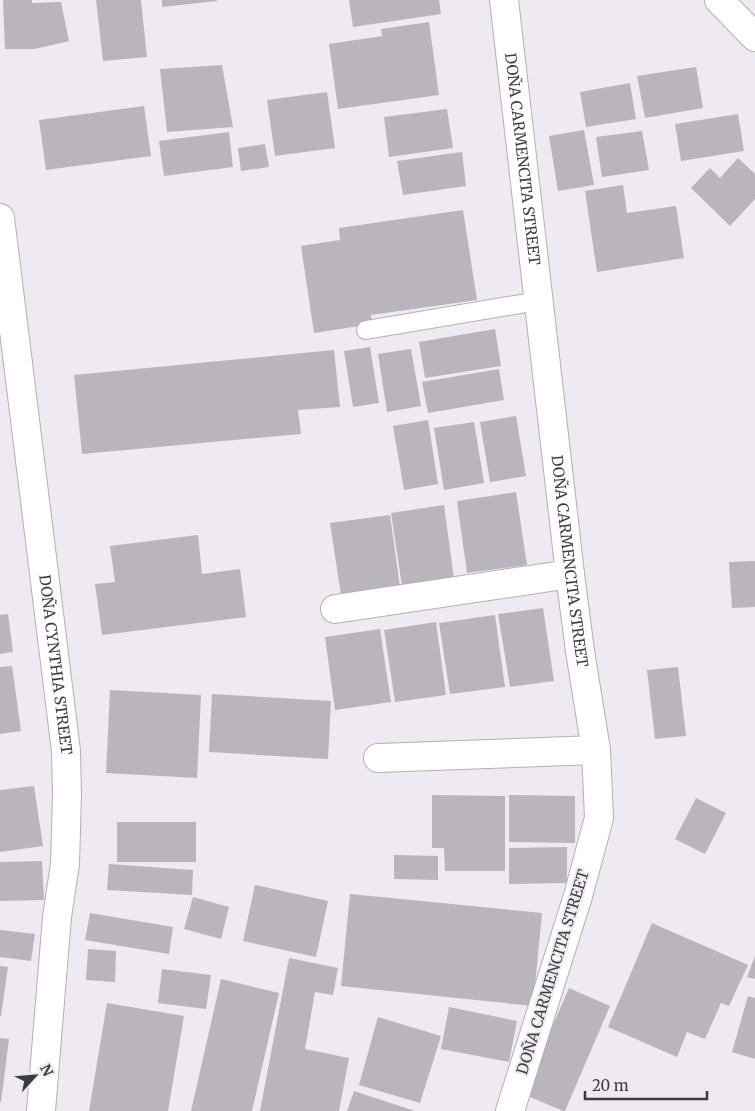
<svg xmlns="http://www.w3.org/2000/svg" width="755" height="1111" viewBox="0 0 755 1111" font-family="Merriweather,serif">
  <rect width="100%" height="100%" fill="#efe9f1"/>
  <g fill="#bab4bc">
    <polygon points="3,0 32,0 32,3 61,2 69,41 35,49 5,49"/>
    <polygon points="96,0 141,0 147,57 103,61"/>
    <polygon points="162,0 217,0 217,1 162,7"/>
    <polygon points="349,0 439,0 441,14 353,27"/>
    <polygon points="429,22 439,95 338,109 329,44 382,36 381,29"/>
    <polygon points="222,65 233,127 167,132 160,69"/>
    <polygon points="696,67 703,108 645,118 637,76"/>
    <polygon points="630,83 636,119 586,127 580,92"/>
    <polygon points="327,92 335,148 275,156 267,100"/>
    <polygon points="144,106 151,156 46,170 39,120"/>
    <polygon points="447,109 453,148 389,157 384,117"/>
    <polygon points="738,114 744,151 681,161 675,124"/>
    <polygon points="584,130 594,185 558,191 549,136"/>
    <polygon points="642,131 649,170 602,177 596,137"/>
    <polygon points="229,132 233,167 164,176 159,141"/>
    <polygon points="265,144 269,167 241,171 238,148"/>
    <polygon points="462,152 466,186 403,195 397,161"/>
    <polygon points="738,158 755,174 755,199 730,226 691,188 710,168 720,178"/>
    <polygon points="623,185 627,213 676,206 684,258 597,272 585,191"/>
    <polygon points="463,210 477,300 371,315 372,324 314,333 301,246 340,240 339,228"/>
    <polygon points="495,329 501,366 425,378 419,342"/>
    <polygon points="370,347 379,403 353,407 344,351"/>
    <polygon points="411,349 421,406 387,412 378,354"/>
    <polygon points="334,350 340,407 298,410 301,434 82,454 74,375"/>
    <polygon points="499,369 504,400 428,413 422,382"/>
    <polygon points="516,416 526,476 490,482 480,422"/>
    <polygon points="428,420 438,484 404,490 393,426"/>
    <polygon points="474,422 484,483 444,490 434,428"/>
    <polygon points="516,492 527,565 467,573 457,501"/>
    <polygon points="444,505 454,579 402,586 391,513"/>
    <polygon points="390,515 400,587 341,595 330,523"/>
    <polygon points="198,535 202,574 240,569 246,617 102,635 95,584 115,582 110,546"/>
    <polygon points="755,561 755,607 732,608 729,562"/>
    <polygon points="543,608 554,681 510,687 498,614"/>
    <polygon points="8,614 13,652 0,654 0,615"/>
    <polygon points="495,615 505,687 450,694 439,623"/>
    <polygon points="436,622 446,695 395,702 384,630"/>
    <polygon points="380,629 391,702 335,710 325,637"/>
    <polygon points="12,666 21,731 0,734 0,667"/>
    <polygon points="678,667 686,736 655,739 647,670"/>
    <polygon points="110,690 201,695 197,778 106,773"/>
    <polygon points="212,694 331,701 328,759 209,752"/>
    <polygon points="34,786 43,846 0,852 0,790"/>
    <polygon points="432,795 505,796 505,871 445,871 444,848 432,848"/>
    <polygon points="509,795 575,796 575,843 509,842"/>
    <polygon points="696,798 726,813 705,854 675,839"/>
    <rect x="117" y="822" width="79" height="40"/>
    <polygon points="567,847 567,883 509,884 509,848"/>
    <polygon points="394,855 438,856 438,880 394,879"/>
    <polygon points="42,861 44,900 0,901 0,862"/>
    <polygon points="109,864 193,870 192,895 107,890"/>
    <polygon points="255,885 328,901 316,957 243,941"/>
    <polygon points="350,894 542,913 533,1006 341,986"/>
    <polygon points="193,897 229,907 221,939 184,929"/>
    <polygon points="90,913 173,927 169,954 85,940"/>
    <polygon points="652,923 748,965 729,1006 721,1003 705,1039 687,1032 677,1057 608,1027"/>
    <polygon points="0,930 35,934 31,961 0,957"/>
    <polygon points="88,949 116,951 115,982 86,980"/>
    <polygon points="755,956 755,979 747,977"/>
    <polygon points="289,958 338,968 333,995 315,992 305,1049 349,1058 339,1111 260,1111"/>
    <polygon points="0,966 8,967 1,1016 0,1016"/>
    <polygon points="162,969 211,975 206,1009 158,1003"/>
    <polygon points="221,979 279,993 252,1111 191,1111"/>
    <polygon points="569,988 610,1006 565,1111 563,1111 523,1094"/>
    <polygon points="748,996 755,998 755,1059 732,1052"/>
    <polygon points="107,1003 184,1016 168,1111 89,1111"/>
    <polygon points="449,1007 517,1021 509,1062 441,1049"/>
    <polygon points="378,1017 441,1036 420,1103 359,1085"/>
    <polygon points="0,1038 9,1039 1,1102 0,1102"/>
    <polygon points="354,1091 415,1111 347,1111"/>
  </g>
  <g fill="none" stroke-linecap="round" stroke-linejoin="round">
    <g stroke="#b4afb6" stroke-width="20">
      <polyline id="lane" points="366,330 538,301"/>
    </g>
    <g stroke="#b4afb6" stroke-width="30">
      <g id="street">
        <path id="s1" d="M504 0 570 574 580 651 596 750 599 818 578 896 510 1111"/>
        <polyline points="719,0 755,37"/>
        <path id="s2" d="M0 218 66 751 67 795 65 864 57 917 41 1111"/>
        <polyline points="335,609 570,574"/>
        <polyline points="378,758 596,750"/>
      </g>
    </g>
    <use href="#lane" stroke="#fff" stroke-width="18"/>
    <use href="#street" stroke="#fff" stroke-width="28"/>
  </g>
  <g text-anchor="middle" stroke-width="4" stroke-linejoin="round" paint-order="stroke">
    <g font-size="15" fill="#3d3b3e" stroke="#efe9f1">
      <text dy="5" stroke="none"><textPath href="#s1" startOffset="160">DOÑA CARMENCITA STREET</textPath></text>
      <text dy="5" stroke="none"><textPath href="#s1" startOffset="565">DOÑA CARMENCITA STREET</textPath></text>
      <text dy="5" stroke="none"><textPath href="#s2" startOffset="450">DOÑA CYNTHIA STREET</textPath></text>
      <text transform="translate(553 972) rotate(-73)" y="5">DOÑA CARMENCITA STREET</text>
    </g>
  </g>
  <g transform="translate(35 1076) rotate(64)" stroke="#efe9f1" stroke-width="4" paint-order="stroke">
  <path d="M0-4L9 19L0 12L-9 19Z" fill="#3d3b3e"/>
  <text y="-8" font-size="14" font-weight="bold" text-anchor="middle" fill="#3d3b3e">N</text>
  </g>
  <path d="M585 1091v8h122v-8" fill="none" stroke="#3d3b3e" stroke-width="2.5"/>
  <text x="592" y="1091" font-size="15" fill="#3d3b3e" stroke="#efe9f1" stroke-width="4" paint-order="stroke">20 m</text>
</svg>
